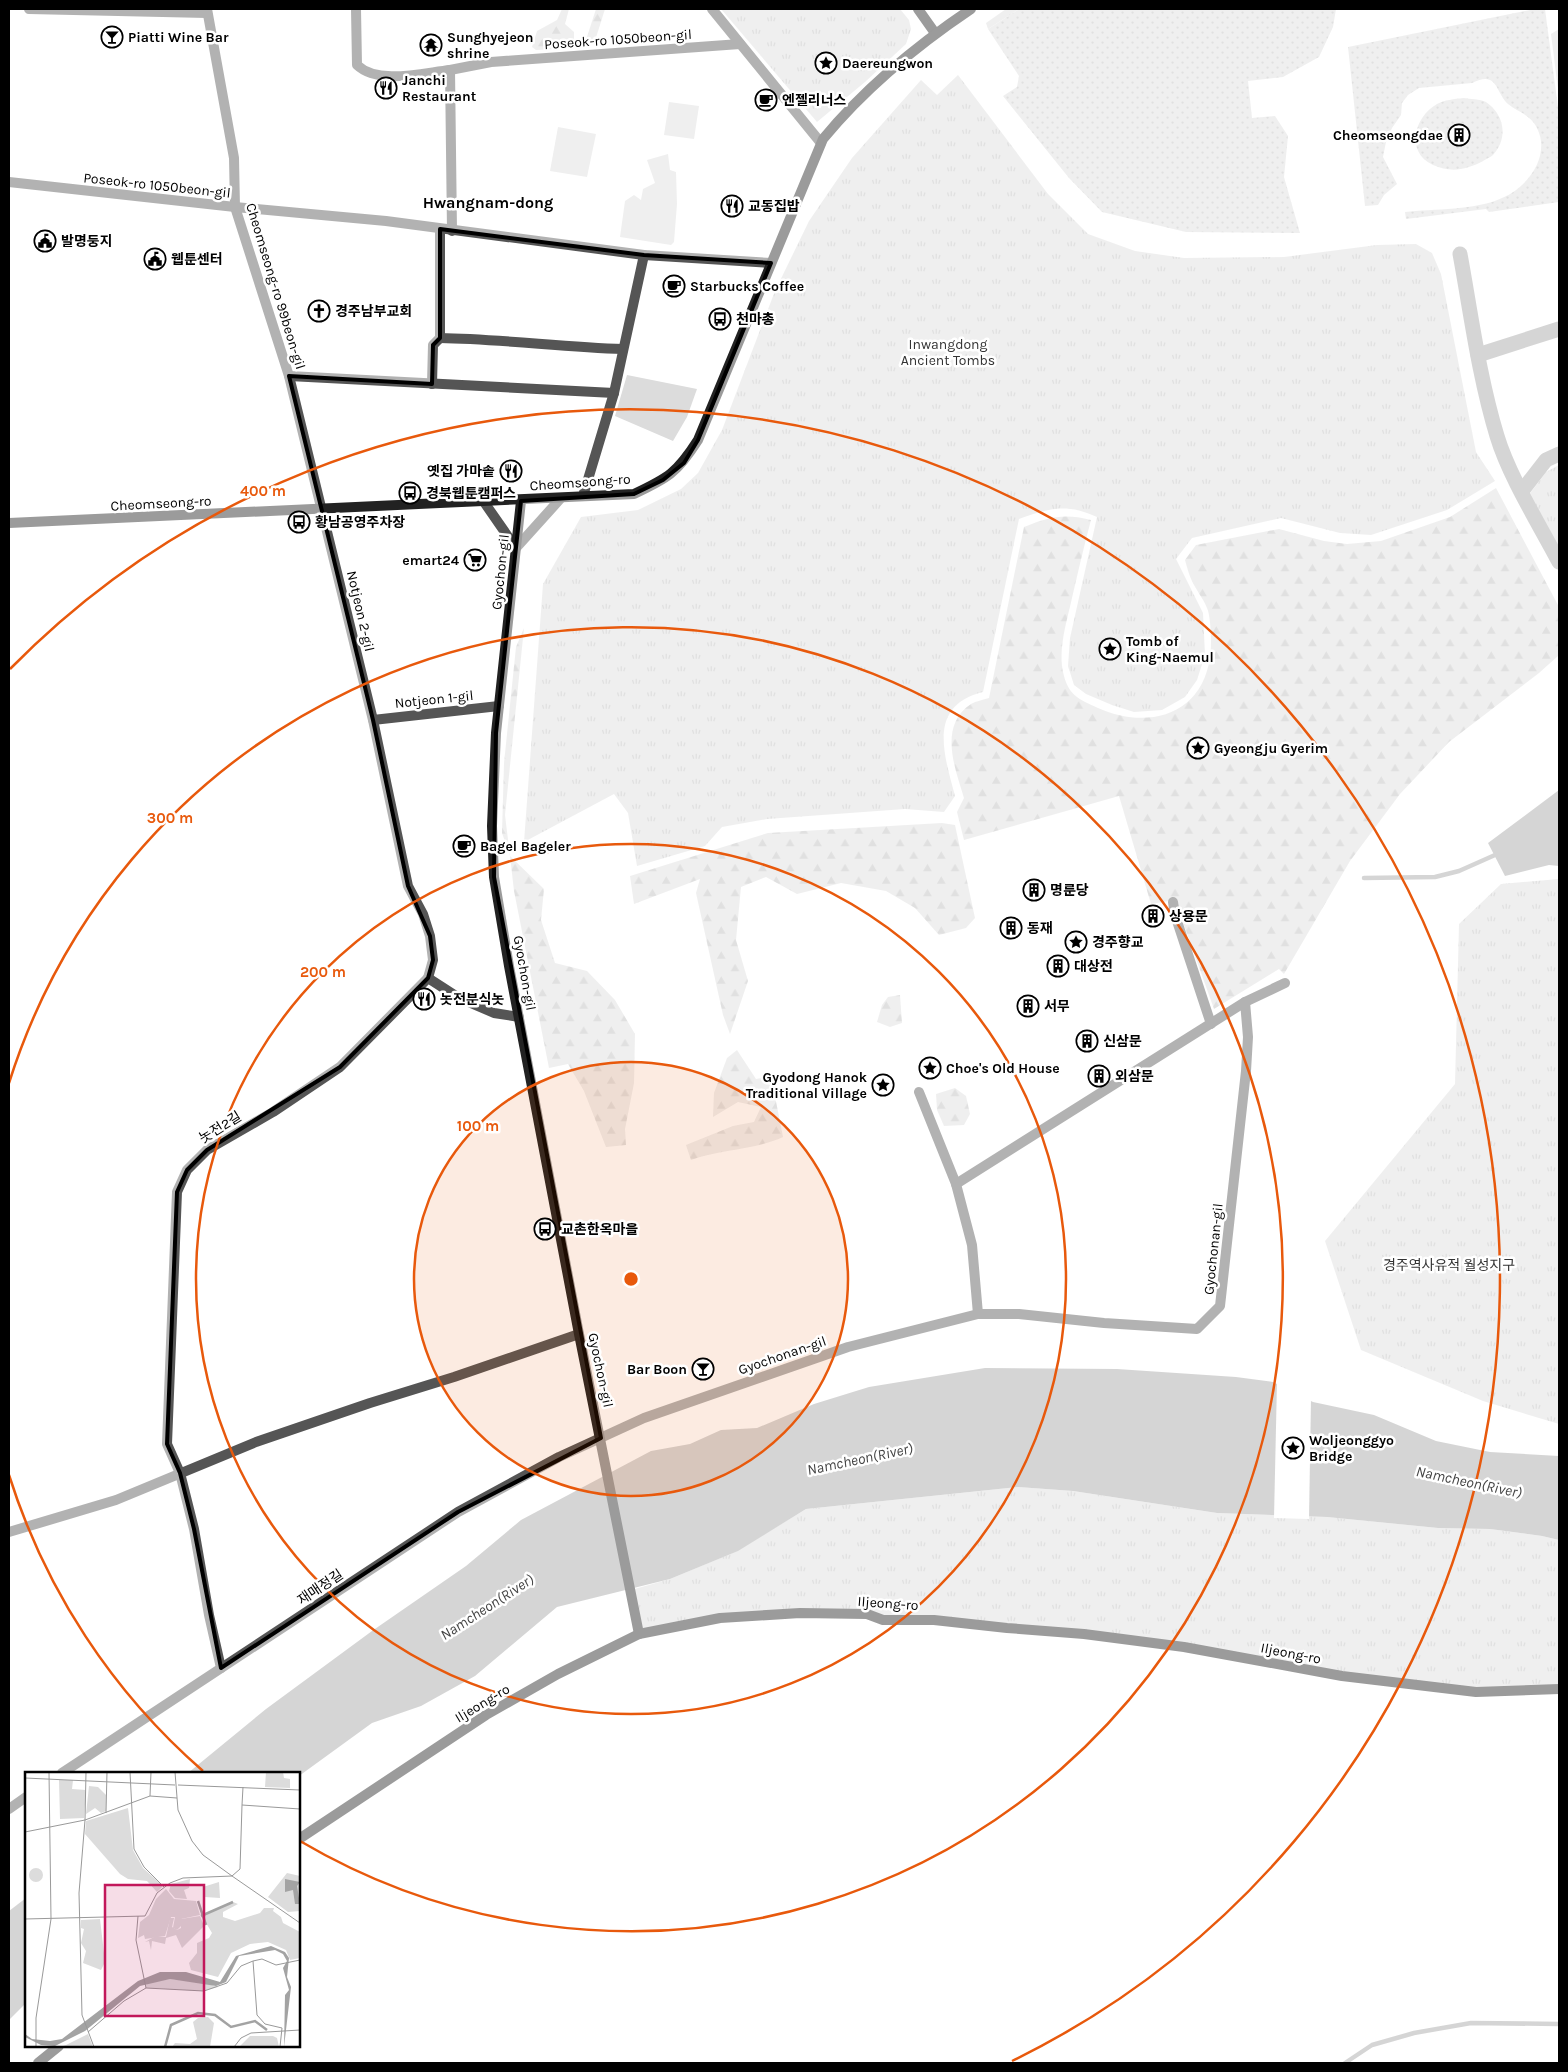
<svg xmlns="http://www.w3.org/2000/svg" width="1568" height="2072" viewBox="0 0 1568 2072" font-family="Karla,'Noto Sans KR',sans-serif">
  <defs>
    <pattern id="grass-dots" width="8" height="8" patternUnits="userSpaceOnUse" patternTransform="scale(1.25)"><rect width="8" height="8" fill="#dcdcdc"/><path d="M2 2h.1M6 6h.1" fill="none" stroke="#bbb" stroke-width="1.8" stroke-linecap="round"/></pattern>
    <pattern id="forest-firs" width="22" height="20" patternUnits="userSpaceOnUse" patternTransform="scale(1.25)"><rect width="22" height="20" fill="#dcdcdc"/><path d="M5 1l3.5 6h-7zM16 11l3.5 6h-7z" fill="#bbb"/></pattern>
    <pattern id="park-tufts" width="24" height="20" patternUnits="userSpaceOnUse" patternTransform="scale(1.25)"><rect width="24" height="20" fill="#dcdcdc"/><path d="M3 7l-1-3M5 7V3M7 7l1-3M15 17l-1-3M17 17v-4M19 17l1-3" fill="none" stroke="#bbb"/></pattern>
  </defs>
  <rect width="100%" height="100%" fill="#fff"/>
  <g fill="url(#grass-dots)">
    <polygon points="1019,9 1336,9 1333,27 1319,57 1283,77 1248,81 1252,118 1275,116 1288,136 1284,177 1300,233 1186,232 1102,212 1069,178 1003,96 1017,87 1019,76 988,29"/>
    <path d="M1535 9H1545L1559 115V202L1489 212 1486 209 1406 219 1405 212C1432 209 1478 210 1502 198 1528 187 1551 156 1537 128 1531 115 1518 112 1508 104 1495 92 1498 70 1472 83L1419 88 1408 95 1402 103 1401 115 1392 128 1386 142 1383 157 1397 184 1384 195 1378 205 1365 206 1348 47Z"/>
    <path d="M1463 98C1470 99 1480 99 1486 102 1504 114 1509 138 1493 155 1491 157 1486 159 1483 161 1466 170 1451 173 1433 165 1405 152 1414 117 1437 104 1444 100 1455 99 1463 98Z"/>
  </g>
  <g fill="url(#forest-firs)">
    <polygon points="562,9 569,9 565,24 574,32 574,44 560,49 536,50 532,47 537,31 557,20"/>
    <polygon points="596,9 605,9 594,44 584,46"/>
    <polygon points="1006,9 1019,9 988,29 986,23"/>
    <path d="M1496 488 1559 607 1558 656 1539 673 1449 742 1400 794 1350 861 1284 974 1279 969 1214 1009 1175 900 1151 904 1119 796 964 840 957 812 964 798C955 768 938 726 971 704 976 701 983 700 989 698L1024 527C1049 517 1064 513 1091 520 1084 546 1078 572 1072 598 1067 621 1058 648 1063 672 1068 695 1078 699 1098 708 1147 730 1202 716 1210 657 1212 647 1211 616 1207 608 1203 598 1196 590 1192 581 1189 575 1187 567 1185 560L1196 545 1279 529 1324 541 1347 544 1381 541 1450 517Z"/>
    <polygon points="524,628 505,815 510,856 544,889 541,920 555,963 587,971 615,1000 635,1034 634,1083 625,1129 626,1145 606,1147 584,1091 568,1064 549,1068 514,891 510,856 502,833 504,763 516,647"/>
    <polygon points="942,823 955,825 975,918 966,928 939,935 915,908 886,891 841,883 797,894 766,877 741,887 736,940 748,981 730,1034 723,1015 696,893 700,879 634,904 630,876 768,833"/>
    <polygon points="900,995 902,1023 890,1027 877,1022 882,1005 888,997"/>
    <path d="M737 1050 756 1079 771 1076 783 1137C755 1150 721 1149 691 1160L686 1145 733 1126 754 1122 761 1107 738 1102 713 1117 714 1093 727 1058Z"/>
    <polygon points="955,1088 966,1096 970,1114 964,1125 944,1126 937,1110 936,1094"/>
  </g>
  <g fill="url(#park-tufts)">
    <polygon points="721,9 900,9 909,20 911,29 906,44 865,82 817,122"/>
    <path d="M958 75 1048 194 1088 234 1135 251 1184 258 1284 257 1377 245 1416 244 1432 253 1441 274 1476 452 1495 481 1447 510 1371 535 1340 533 1281 518 1192 538 1176 559 1203 613 1205 655 1197 680 1185 697 1162 710 1134 712 1112 705 1086 694 1074 685 1068 666 1070 638 1097 517C1067 503 1049 508 1019 519L983 692C927 706 944 754 955 796L944 812 905 809 767 819 722 827 705 846 637 866 628 813 614 794 524 842 543 584 581 517 638 510 681 489 698 473 722 430 775 291 809 221 852 158 921 80 937 95Z"/>
    <polygon points="1559,465 1559,551 1528,496 1546,472"/>
    <polygon points="1559,879 1559,1424 1483,1401 1361,1350 1325,1241 1455,1084 1459,924 1501,884"/>
    <polygon points="1018,1487 1073,1491 1217,1513 1327,1517 1438,1528 1490,1529 1542,1536 1559,1540 1559,1689 1476,1692 1105,1636 800,1613 720,1618 639,1634 631,1590 670,1579 735,1552 806,1509"/>
  </g>
  <g fill="#dcdcdc">
    <polygon points="1559,29 1559,97 1551,34"/>
    <polygon points="669,102 699,106 694,139 664,135"/>
    <polygon points="558,127 596,134 587,177 550,171"/>
    <polygon points="668,154 670,170 676,172 677,204 674,242 671,245 620,237 625,201 634,195 641,200 643,189 655,183 647,160"/>
    <polygon points="627,375 697,389 687,417 673,441 615,416"/>
  </g>
  <g fill="#a3a3a3">
    <polygon points="1559,790 1559,866 1549,865 1505,876 1488,843"/>
    <polygon points="985,1368 1117,1369 1236,1377 1273,1382 1313,1402 1374,1415 1436,1441 1490,1452 1559,1456 1559,1540 1542,1536 1490,1529 1438,1528 1327,1517 1217,1513 1073,1491 1018,1487 806,1509 738,1551 670,1579 557,1607 475,1676 421,1706 372,1723 299,1776 299,1773 188,1773 266,1709 372,1631 466,1566 521,1520 651,1451 690,1444 721,1430 757,1428 814,1404 869,1387"/>
    <polygon points="26,1898 26,2003 9,2020 9,1911"/>
  </g>
  <polygon fill="#fff" points="1277,1382 1311,1398 1309,1519 1274,1518"/>
  <g fill="none" stroke-linecap="round" stroke-linejoin="round">
    <g stroke="#a3a3a3" stroke-width="4.5">
      <polyline points="1364,878 1435,877 1459,871 1495,855"/>
      <polyline points="1345,2063 1372,2045 1414,2033 1471,2023 1559,2024"/>
    </g>
    <g stroke="#a3a3a3" stroke-width="15">
      <path d="M1460 254C1471 314 1479 377 1497 436 1509 476 1539 524 1559 562"/>
      <polyline points="1478,355 1559,329"/>
      <polyline points="1522,491 1546,460 1559,454"/>
    </g>
    <g stroke="#555" stroke-width="10">
      <polyline points="29,9 207,13"/>
      <polyline points="207,9 234,158 235,207 289,376 373,720 408,886 423,914 430,936 433,960 428,978"/>
      <path d="M356 9 357 65C378 85 422 73 450 70"/>
      <polyline points="712,9 821,143"/>
      <polyline points="9,182 235,207 386,221 644,255 771,263"/>
      <polyline points="452,231 450,70 491,62 740,44"/>
      <path d="M440 338C501 339 562 347 623 349"/>
      <polyline points="289,376 614,393"/>
      <polyline points="432,384 433,345 440,338 440,229"/>
      <polyline points="583,496 614,393 644,255"/>
      <polyline points="484,502 516,548 561,498"/>
      <polyline points="373,720 499,706"/>
      <polyline points="1173,902 1175,915 1211,1024"/>
      <polyline points="919,1092 956,1184 972,1245 978,1314"/>
      <polyline points="956,1184 1245,1002 1285,983"/>
      <polyline points="9,1532 116,1500 256,1442 370,1403 454,1377 579,1334"/>
      <polyline points="221,1668 209,1615 194,1529 180,1473 167,1444 177,1192 187,1170 207,1150 273,1112 340,1067 428,978 459,998 494,1013 519,1017"/>
      <polyline points="62,1773 458,1512 559,1457 644,1418 848,1347 978,1314 1019,1314 1104,1323 1197,1329 1220,1306 1246,1071 1248,1037 1245,1002"/>
      <polyline points="9,1809 26,1797"/>
    </g>
    <g stroke="#222" stroke-width="10">
      <polyline points="918,9 935,33"/>
      <polyline points="521,501 496,733 492,826 494,877 509,966 579,1334 639,1634"/>
      <path d="M9 523 634 494C668 478 677 473 698 440L823 139C865 88 916 46 971 9"/>
      <polyline points="299,1839 486,1715 558,1674 639,1634 720,1618 800,1613 867,1614 883,1620 934,1620 1007,1628 1084,1634 1184,1647 1342,1676 1476,1692 1559,1689"/>
      <polyline points="38,2063 59,2046"/>
    </g>
  </g>
  <path d="M0 0H1568V2072H0ZM440 229 644 255 771 263 698 440 684 463 663 480 634 494 521 501 496 733 494 877 601 1438 458 1512 221 1668 194 1529 180 1473 167 1444 177 1192 187 1170 207 1150 340 1067 428 978 433 960 430 936 408 886 373 720 289 376 432 384 433 345 440 338Z" fill="#fff" fill-opacity=".55" fill-rule="evenodd"/>
  <path fill="none" stroke="#000" stroke-width="4" stroke-linejoin="round" d="M440 229 644 255 771 263 698 440 684 463 663 480 634 494 521 501 496 733 494 877 601 1438 458 1512 221 1668 194 1529 180 1473 167 1444 177 1192 187 1170 207 1150 340 1067 428 978 433 960 430 936 408 886 373 720 289 376 432 384 433 345 440 338Z"/>
  <circle cx="631" cy="1279" r="217" fill="#e8590c" fill-opacity=".12"/>
  <g fill="none" stroke="#e8590c" stroke-width="2.5">
    <circle cx="631" cy="1279" r="217"/>
    <circle cx="631" cy="1279" r="435"/>
    <path d="M203 1771A652 652 0 0 1 9 1475M9 1083A652 652 0 1 1 300 1841"/>
    <path d="M10 669A870 870 0 1 1 1012 2061"/>
  </g>
  <defs>
    <g id="bar-ring" transform="scale(1.125)"><circle r="9.5" fill="#fff" stroke="#000" stroke-width="1.5"/><path d="M-6-5H6L.8 .8V4.5H3.5V6h-7V4.5H-.8V.8Z" fill="#000"/></g>
    <g id="temple-ring" transform="scale(1.125)"><circle r="9.5" fill="#fff" stroke="#000" stroke-width="1.5"/><path d="M0-6L5-2H3V0L6.5 2.5H4V6H1.5V3h-3V6H-4V2.5H-6.5L-3 0V-2H-5Z" fill="#000"/></g>
    <g id="sight-ring" transform="scale(1.125)"><circle r="9.5" fill="#fff" stroke="#000" stroke-width="1.5"/><path d="M0-6L1.8-2.2L6-1.7L2.9 1.2L3.7 5.4L0 3.3L-3.7 5.4L-2.9 1.2L-6-1.7L-1.8-2.2Z" fill="#000"/></g>
    <g id="restaurant-ring" transform="scale(1.125)"><circle r="9.5" fill="#fff" stroke="#000" stroke-width="1.5"/><path d="M-5-6h1v4h1v-4h1v4h1v-4h1v5L-1.5 .5V6h-2V.5L-5-1ZM5-6V6H3V1.5H1.5Q1.5-4 5-6Z" fill="#000"/></g>
    <g id="cafe-ring" transform="scale(1.125)"><circle r="9.5" fill="#fff" stroke="#000" stroke-width="1.5"/><path d="M-5.5-4.5H6V0H3Q3 3.5 0 3.5H-2.5Q-5.5 3.5-5.5 0ZM3-3.2v2h1.7v-2ZM-6 4.5H4V6H-6Z" fill="#000"/></g>
    <g id="building-ring" transform="scale(1.125)"><circle r="9.5" fill="#fff" stroke="#000" stroke-width="1.5"/><path d="M-4-6H4V6H1V3H-1V6H-4ZM-2.5-4.3h1.7v1.8h-1.7ZM.8-4.3h1.7v1.8H.8ZM-2.5-1h1.7V.8h-1.7ZM.8-1h1.7V.8H.8Z" fill="#000"/></g>
    <g id="civic-ring" transform="scale(1.125)"><circle r="9.5" fill="#fff" stroke="#000" stroke-width="1.5"/><path d="M-.6-6.5H3V-4.5H.6V-3L4-1V1h2V6H-6V1h2V-1L-.6-3ZM-1.2 2.5V6h2.4V2.5Z" fill="#000"/></g>
    <g id="church-ring" transform="scale(1.125)"><circle r="9.5" fill="#fff" stroke="#000" stroke-width="1.5"/><path d="M-1.2-6h2.4v3.5h3.3v2.4h-3.3V6h-2.4V-.1h-3.3v-2.4h3.3Z" fill="#000"/></g>
    <g id="bus-ring" transform="scale(1.125)"><circle r="9.5" fill="#fff" stroke="#000" stroke-width="1.5"/><path d="M-5-6H5V4H4V6H2V4H-2V6H-4V4H-5ZM-3.5-4V0h7V-4ZM-3.5 1.2v1.5H-2V1.2ZM2 1.2v1.5H3.5V1.2Z" fill="#000"/></g>
    <g id="supermarket-ring" transform="scale(1.125)"><circle r="9.5" fill="#fff" stroke="#000" stroke-width="1.5"/><path d="M-6-5.5h2.5l.6 2H6L4.5 2H-2.5L-4.4-4H-6ZM-1.5 3.2a1.3 1.3 0 1 0 .1 0ZM3 3.2a1.3 1.3 0 1 0 .1 0Z" fill="#000"/></g>
  </defs>
  <g fill-rule="evenodd">
    <use href="#bar-ring" x="112" y="37"/>
    <use href="#temple-ring" x="431" y="45"/>
    <use href="#sight-ring" x="826" y="63"/>
    <use href="#restaurant-ring" x="386" y="88"/>
    <use href="#cafe-ring" x="766" y="100"/>
    <use href="#building-ring" x="1459" y="135"/>
    <use href="#restaurant-ring" x="732" y="206"/>
    <use href="#civic-ring" x="45" y="241"/>
    <use href="#civic-ring" x="155" y="259"/>
    <use href="#cafe-ring" x="674" y="286"/>
    <use href="#church-ring" x="319" y="311"/>
    <use href="#bus-ring" x="720" y="319"/>
    <use href="#restaurant-ring" x="511" y="471"/>
    <use href="#bus-ring" x="410" y="493"/>
    <use href="#bus-ring" x="299" y="522"/>
    <use href="#supermarket-ring" x="475" y="560"/>
    <use href="#sight-ring" x="1110" y="649"/>
    <use href="#sight-ring" x="1198" y="748"/>
    <use href="#cafe-ring" x="464" y="846"/>
    <use href="#building-ring" x="1034" y="890"/>
    <use href="#building-ring" x="1153" y="916"/>
    <use href="#building-ring" x="1011" y="928"/>
    <use href="#sight-ring" x="1076" y="942"/>
    <use href="#building-ring" x="1058" y="966"/>
    <use href="#restaurant-ring" x="424" y="999"/>
    <use href="#building-ring" x="1028" y="1006"/>
    <use href="#building-ring" x="1087" y="1041"/>
    <use href="#sight-ring" x="930" y="1068"/>
    <use href="#building-ring" x="1099" y="1076"/>
    <use href="#sight-ring" x="883" y="1085"/>
    <use href="#bus-ring" x="545" y="1229"/>
    <use href="#bar-ring" x="703" y="1369"/>
    <use href="#sight-ring" x="1293" y="1448"/>
  </g>
  <g text-anchor="middle" stroke-width="5" stroke-linejoin="round" paint-order="stroke">
    <g font-size="14" font-weight="bold" fill="#000" stroke="#fff" text-anchor="start">
      <text x="128" y="42">Piatti Wine Bar</text>
      <text x="447" y="42">Sunghyejeon<tspan x="447" dy="16">shrine</tspan></text>
      <text x="842" y="68">Daereungwon</text>
      <text x="402" y="85">Janchi<tspan x="402" dy="16">Restaurant</tspan></text>
      <text x="782" y="105">엔젤리너스</text>
      <text x="1443" y="140" text-anchor="end">Cheomseongdae</text>
      <text x="748" y="211">교동집밥</text>
      <text x="61" y="246">발명둥지</text>
      <text x="171" y="264">웹툰센터</text>
      <text x="690" y="291">Starbucks Coffee</text>
      <text x="335" y="316">경주남부교회</text>
      <text x="736" y="324">천마총</text>
      <text x="495" y="476" text-anchor="end">옛집 가마솥</text>
      <text x="426" y="498">경북웹툰캠퍼스</text>
      <text x="315" y="527">황남공영주차장</text>
      <text x="459" y="565" text-anchor="end">emart24</text>
      <text x="1126" y="646">Tomb of<tspan x="1126" dy="16">King-Naemul</tspan></text>
      <text x="1214" y="753">Gyeongju Gyerim</text>
      <text x="480" y="851">Bagel Bageler</text>
      <text x="1050" y="895">명룬당</text>
      <text x="1169" y="921">상용문</text>
      <text x="1027" y="933">동재</text>
      <text x="1092" y="947">경주향교</text>
      <text x="1074" y="971">대상전</text>
      <text x="440" y="1004">놋전분식놋</text>
      <text x="1044" y="1011">서무</text>
      <text x="1103" y="1046">신삼문</text>
      <text x="946" y="1073">Choe's Old House</text>
      <text x="1115" y="1081">외삼문</text>
      <text x="867" y="1082" text-anchor="end">Gyodong Hanok<tspan x="867" dy="16">Traditional Village</tspan></text>
      <text x="561" y="1234">교촌한옥마을</text>
      <text x="687" y="1374" text-anchor="end">Bar Boon</text>
      <text x="1309" y="1445">Woljeonggyo<tspan x="1309" dy="16">Bridge</tspan></text>
    </g>
    <g font-size="14" fill="#000" stroke="#fff">
      <text transform="translate(618 39) rotate(-4)" y="5">Poseok-ro 1050beon-gil</text>
      <text transform="translate(157 185) rotate(6)" y="5">Poseok-ro 1050beon-gil</text>
      <text transform="translate(276 286) rotate(73)" y="5">Cheomseong-ro 99beon-gil</text>
      <text transform="translate(580 482) rotate(-4)" y="5">Cheomseong-ro</text>
      <text transform="translate(161 503) rotate(-3)" y="5">Cheomseong-ro</text>
      <text transform="translate(500 572) rotate(-84)" y="5">Gyochon-gil</text>
      <text transform="translate(361 611) rotate(77)" y="5">Notjeon 2-gil</text>
      <text transform="translate(434 699) rotate(-6)" y="5">Notjeon 1-gil</text>
      <text transform="translate(525 973) rotate(80)" y="5">Gyochon-gil</text>
      <text transform="translate(220 1127) rotate(-32)" y="5">놋전2길</text>
      <text transform="translate(1213 1249) rotate(-84)" y="5">Gyochonan-gil</text>
      <text transform="translate(782 1355) rotate(-19)" y="5">Gyochonan-gil</text>
      <text transform="translate(601 1370) rotate(78)" y="5">Gyochon-gil</text>
      <text transform="translate(320 1587) rotate(-34)" y="5">재매정길</text>
      <text transform="translate(888 1603) rotate(4)" y="5">Iljeong-ro</text>
      <text transform="translate(1291 1653) rotate(11)" y="5">Iljeong-ro</text>
      <text transform="translate(482 1703) rotate(-31)" y="5">Iljeong-ro</text>
    </g>
    <g font-size="14" fill="#333" stroke="#fff">
      <text x="948" y="349">Inwangdong<tspan x="948" dy="16">Ancient Tombs</tspan></text>
      <text x="1449" y="1270">경주역사유적 월성지구</text>
    </g>
    <g font-size="15" font-style="italic" fill="#444" stroke="#fff">
      <text transform="translate(860 1459) rotate(-12)" y="5">Namcheon(River)</text>
      <text transform="translate(1469 1482) rotate(12)" y="5">Namcheon(River)</text>
      <text transform="translate(487 1607) rotate(-33)" y="5">Namcheon(River)</text>
    </g>
    <g font-size="16" font-weight="bold" fill="#000" stroke="#fff">
      <text x="488" y="208">Hwangnam-dong</text>
    </g>
  </g>
  <g transform="translate(25 1772)">
    <rect width="275" height="275" fill="#fff"/>
    <path d="M165 107 164 116 159 118 162 127 150 126 144 119 146 112Z" fill="#dcdcdc"/>
    <path d="M175 144 179 154 157 176 151 163 141 166 140 172 127 169 126 178 124 169 120 170 129 165H141L145 146H149L147 155 152 158 156 156V147ZM183 245 189 251 185 275H147L150 271 165 272 172 267 168 250 173 246ZM225 264H248L252 266 254 275H214Z" fill="#dcdcdc"/>
    <path d="M34 8H48L47 17 61 18 59 46 35 47ZM64 14 73 15 81 23V39L76 41 70 36 61 42ZM103 36 108 78 118 96 138 114 132 120 122 109 103 107 95 102 60 62 61 49ZM262 101 275 104V139L263 140 243 125ZM141 117 149 127 171 129 175 143 156 147V154L152 158 148 156 150 145H146L140 164 120 167 119 163 113 166 115 150 124 143 131 127ZM208 130 213 132 198 140V145L210 149 235 141 239 136H249L248 139 256 145 258 151 275 160V186L265 188 261 178 243 170 225 172 206 181 193 205 166 198 164 191 172 181V171L184 166 187 161 177 144ZM75 147 80 190 76 198 58 191 61 179 56 171 59 157 56 156V148ZM145 207 178 210 193 215 179 219 121 216 120 213 131 208ZM63 262 68 275H35L41 273Z" fill="#dcdcdc"/>
    <path d="M241 0H258L259 6 265 7V16L240 15ZM4 103a7 7 0 1 1 14 0a7 7 0 1 1-14 0ZM194 110 195 126 180 125 178 115Z" fill="#dcdcdc"/>
    <path d="M260 107 275 110 272 114 275 132H270L268 118 260 120ZM246 174 260 180 264 186 262 205 266 215 259 275 260 223 264 218 258 196 262 189 258 182 250 178 214 184 201 210 191 214 145 207 115 214 60 259 30 274 16 273 0 265V262L7 267 25 269 37 267 113 209 135 200H161L195 210 211 184Z" fill="#a3a3a3"/>
    <path fill="none" stroke="#a3a3a3" stroke-width="2.5" d="M173 129 181 153M176 144 208 130M140 275 146 253 173 241 190 243 206 255 230 249 242 258"/>
    <path fill="none" stroke="#999" stroke-width="1" d="M105 0 109 77 119 95 139 115M150 0 153 38 167 69 178 83 207 104 215 97 217 33 275 37M0 6 150 13M153 13 275 18M125 24 126 0M217 33 218 15M81 41 82 0M60 48 61 0M60 48 54 121 57 243 69 275M0 60 60 48 125 24 152 26M113 144 111 168 121 216M0 147 120 144 132 121 145 111 158 106 207 104 275 151M228 189 232 243 240 252 257 256 255 275M63 260 99 229 121 216 179 219 202 211 216 194 228 189 237 187 251 193 275 188M11 275V246L26 147 24 0M209 275 216 266 226 261 275 258"/>
    <path fill="#c2185b" fill-opacity="0.15" stroke="#c2185b" stroke-width="2.5" d="M80 113H179V244H80Z"/>
    <rect width="275" height="275" fill="none" stroke="#000" stroke-width="2.5"/>
  </g>
  <circle cx="631" cy="1279" r="8" fill="#e8590c" stroke="#fff" stroke-width="2.5"/>
  <g font-size="15" text-anchor="middle" font-weight="bold" fill="#e8590c" stroke="#fff" stroke-width="5" stroke-linejoin="round" paint-order="stroke">
    <text x="263" y="496">400 m</text>
    <text x="170" y="823">300 m</text>
    <text x="323" y="977">200 m</text>
    <text x="478" y="1131">100 m</text>
  </g>
  <rect width="1568" height="2072" fill="none" stroke="#000000" stroke-width="20"/>
</svg>
